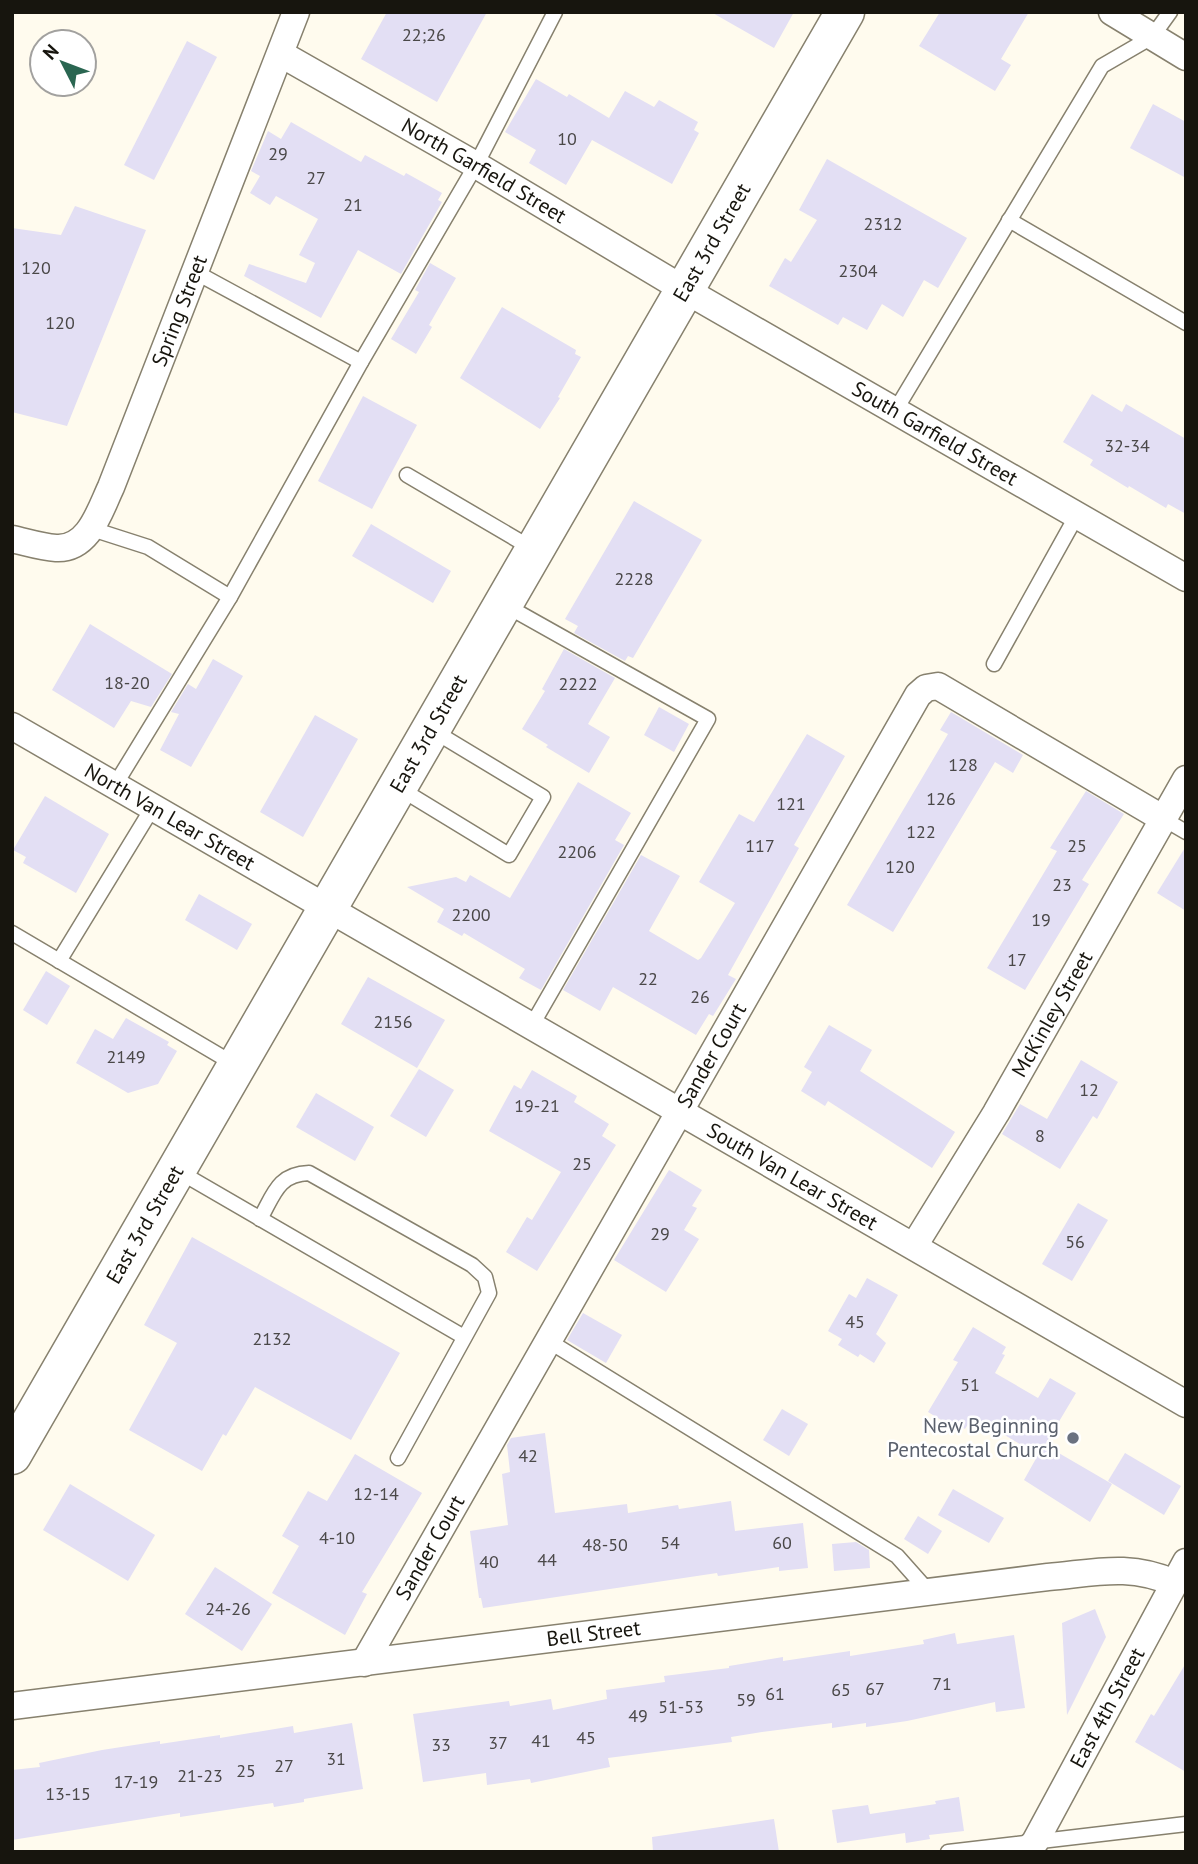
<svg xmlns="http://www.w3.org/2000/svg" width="1198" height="1864" viewBox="0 0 1198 1864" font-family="'PT Sans',sans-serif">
  <rect width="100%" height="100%" fill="#fffbee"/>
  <g fill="#e3dff4">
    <polygon points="387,12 487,12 437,102 361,59"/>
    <polygon points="711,12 794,12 774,48"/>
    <polygon points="940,12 1029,12 1001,59 1011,65 995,91 919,46"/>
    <polygon points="187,41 217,57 154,180 124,165"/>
    <polygon points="536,79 567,97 569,94 609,118 625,91 654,107 659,100 698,122 694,130 699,133 672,184 592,140 566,185 529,163 536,150 505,132"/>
    <polygon points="1153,104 1186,122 1186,178 1130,148"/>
    <polygon points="291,122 361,162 365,155 404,176 406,173 442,193 438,200 442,202 401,274 358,250 321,318 244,276 249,264 306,283 315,263 299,255 318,219 276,196 270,205 250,193 260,176 251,171 268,131 281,139"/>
    <polygon points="827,159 967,238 938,288 924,280 903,317 882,304 867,330 843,317 838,325 769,286 785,258 791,262 817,220 799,210"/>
    <polygon points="75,206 146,230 67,426 12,412 12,228 61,235"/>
    <polygon points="430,263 456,278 429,325 432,327 416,354 391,339 419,292 415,290"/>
    <polygon points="502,307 576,350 575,354 581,357 558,397 560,398 540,429 460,378"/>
    <polygon points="1092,394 1122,412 1126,404 1186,439 1186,514 1168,504 1166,508 1129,486 1128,488 1090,465 1093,460 1063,442"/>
    <polygon points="363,396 417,425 372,509 318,481"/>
    <polygon points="634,501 702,540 633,658 628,656 625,661 574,633 578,626 565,619"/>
    <polygon points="371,524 451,571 433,603 352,556"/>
    <polygon points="90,624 172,674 151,707 131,701 114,728 52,690"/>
    <polygon points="564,649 615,678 588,724 610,737 589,773 546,747 548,745 522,729 545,691 542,689"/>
    <polygon points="213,659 243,676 191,767 160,750 179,714 171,712 188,684 196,689"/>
    <polygon points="659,707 689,724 674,752 644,735"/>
    <polygon points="951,712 1023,755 1013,773 995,762 893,932 847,905 948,734 940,730"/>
    <polygon points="315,715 358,739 303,837 260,812"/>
    <polygon points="807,734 845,756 794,845 799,848 728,975 736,979 713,1016 709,1014 696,1035 613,987 600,1011 563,990 641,855 680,876 649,931 698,960 701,958 735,903 699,882 739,814 754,822"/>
    <polygon points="578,782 631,813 615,840 624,845 541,990 519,978 525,969 464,933 462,936 437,922 444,909 407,887 456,877 466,882 470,875 510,898"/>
    <polygon points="1086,791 1124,814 1082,880 1089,884 1025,990 987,968 1057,851 1050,848"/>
    <polygon points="45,796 109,834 76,893 23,863 26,857 13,850"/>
    <polygon points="1186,846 1186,911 1157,893"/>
    <polygon points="199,894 252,924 237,950 185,920"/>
    <polygon points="46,971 70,986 47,1025 23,1010"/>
    <polygon points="368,977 445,1020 417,1068 341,1024"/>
    <polygon points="126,1018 169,1042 167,1045 177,1051 158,1084 128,1093 76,1063 95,1029 113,1039"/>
    <polygon points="829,1025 872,1050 860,1071 955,1132 932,1168 828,1101 825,1106 801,1091 812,1072 804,1067"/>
    <polygon points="1081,1060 1118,1082 1097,1119 1093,1116 1060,1169 1002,1134 1020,1104 1047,1119"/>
    <polygon points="419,1069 454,1090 426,1137 390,1116"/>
    <polygon points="532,1070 577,1096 574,1102 609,1124 602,1136 616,1145 537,1271 506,1252 527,1217 532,1220 561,1172 489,1131 514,1085 521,1089"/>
    <polygon points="316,1093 374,1127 355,1161 296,1127"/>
    <polygon points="669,1170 702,1190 692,1206 697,1208 684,1230 699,1239 666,1292 614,1260"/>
    <polygon points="1078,1203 1108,1220 1072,1281 1042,1264"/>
    <polygon points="192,1237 400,1353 351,1440 255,1387 226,1436 223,1434 202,1471 129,1430 177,1343 144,1325"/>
    <polygon points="867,1278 898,1295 876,1334 886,1343 874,1363 860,1354 858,1357 838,1345 842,1339 828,1331 849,1294 856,1298"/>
    <polygon points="583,1313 622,1335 606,1363 567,1340"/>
    <polygon points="973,1327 1006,1347 1002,1354 1005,1355 995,1373 1038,1398 1050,1378 1076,1393 1045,1445 1112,1484 1090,1522 1024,1480 1038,1455 973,1416 965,1429 958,1425 956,1429 928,1412 958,1362 953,1360"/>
    <polygon points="782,1409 808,1424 789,1456 763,1440"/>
    <polygon points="545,1433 555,1513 627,1504 628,1513 678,1505 679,1509 731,1501 735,1531 803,1523 808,1568 779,1571 779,1567 718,1576 717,1573 483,1608 481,1598 479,1598 470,1531 508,1525 502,1474 510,1472 507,1445 511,1438"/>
    <polygon points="1125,1453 1181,1486 1164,1515 1108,1481"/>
    <polygon points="355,1454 422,1493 362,1592 367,1594 345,1635 272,1593 299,1546 282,1536 308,1491 327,1501"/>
    <polygon points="70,1484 155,1535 128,1581 43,1530"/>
    <polygon points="953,1489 1004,1518 989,1543 938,1515"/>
    <polygon points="918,1516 942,1531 928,1554 904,1539"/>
    <polygon points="856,1542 869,1550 870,1568 834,1571 832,1544"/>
    <polygon points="215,1567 272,1604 242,1651 185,1614"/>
    <polygon points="1095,1609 1106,1637 1067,1715 1062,1623"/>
    <polygon points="955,1633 957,1644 1014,1635 1025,1708 996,1712 995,1702 907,1721 866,1727 866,1723 832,1728 832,1723 762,1732 731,1737 732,1742 608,1758 610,1767 531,1783 530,1779 487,1785 486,1773 423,1782 413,1714 509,1701 510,1706 551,1699 553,1710 607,1699 606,1690 665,1682 664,1676 729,1668 729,1666 783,1657 783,1661 850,1651 850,1656 924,1644 923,1640"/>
    <polygon points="1186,1663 1186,1772 1135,1742 1151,1714 1154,1716"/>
    <polygon points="352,1723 363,1789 304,1799 304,1802 274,1807 273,1803 180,1817 180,1813 12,1840 12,1770 40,1767 39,1763 102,1750 160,1741 160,1744 220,1735 220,1738 293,1726 294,1733"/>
    <polygon points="959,1797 964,1831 929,1835 930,1839 906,1843 905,1833 837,1843 832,1810 868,1805 870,1814 936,1804 935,1801"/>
    <polygon points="774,1819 779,1852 653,1852 652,1837"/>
  </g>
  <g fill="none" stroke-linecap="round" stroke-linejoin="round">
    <g stroke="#87816e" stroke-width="17">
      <g id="lane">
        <polyline points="1009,220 1186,323"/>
        <polyline points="195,272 361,362"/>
        <polyline points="895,411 1102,66 1152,37 1170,12"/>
        <polyline points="407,475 533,549"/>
        <polyline points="92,529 148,547 230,597"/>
        <polyline points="505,605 708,719 532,1025"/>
        <polyline points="994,664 1077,515"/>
        <polyline points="115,785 230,597 361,362 476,165 555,12"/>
        <polyline points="399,788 509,855 543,797 432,730"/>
        <polyline points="1162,818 1186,832"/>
        <polyline points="12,933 234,1064"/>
        <polyline points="59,961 153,807"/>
        <polyline points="178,1171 464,1337"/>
        <path d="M260 1219C274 1194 278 1174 309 1173L472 1265 485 1277 489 1293 398 1458"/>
        <polyline points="547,1340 897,1556 929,1592"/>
        <polyline points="948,1852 1186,1824"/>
      </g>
    </g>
    <g stroke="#87816e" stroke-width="29">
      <g id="street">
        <polyline points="1112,12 1186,57"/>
        <path id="s1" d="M281 54 476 165 685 290 1186 578"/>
        <path id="s2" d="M12 539C26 542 41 547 56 548 89 550 100 510 111 487L296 12"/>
        <path id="s3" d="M12 726 1186 1404"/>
        <path id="s4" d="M914 1246 996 1113 1186 779"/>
        <path id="s5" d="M364 1663 918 695 926 688 938 686 1162 818"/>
        <path id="s6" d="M12 1706 1048 1577C1095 1573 1129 1563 1174 1583"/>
        <path id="s7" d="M1026 1852 1035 1842 1186 1562"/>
      </g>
    </g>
    <g stroke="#87816e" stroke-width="41">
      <g id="primary">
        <path id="s8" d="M12 1455 845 12"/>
      </g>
    </g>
    <use href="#lane" stroke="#fff" stroke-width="14"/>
    <use href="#street" stroke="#fff" stroke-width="26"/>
    <use href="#primary" stroke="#fff" stroke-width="38"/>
  </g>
  <circle fill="#6b7280" stroke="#fff" stroke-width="2.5" cx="1073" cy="1438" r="7"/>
  <g text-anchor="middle" stroke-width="5" stroke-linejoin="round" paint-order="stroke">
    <g font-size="18" fill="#4a4848">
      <text x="424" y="41">22;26</text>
      <text x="567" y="145">10</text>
      <text x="278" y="160">29</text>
      <text x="316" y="184">27</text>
      <text x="353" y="211">21</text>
      <text x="883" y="230">2312</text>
      <text x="36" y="274">120</text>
      <text x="858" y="277">2304</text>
      <text x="60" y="329">120</text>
      <text x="1127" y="452">32-34</text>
      <text x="634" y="585">2228</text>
      <text x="127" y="689">18-20</text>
      <text x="578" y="690">2222</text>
      <text x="963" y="771">128</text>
      <text x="941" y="805">126</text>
      <text x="791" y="810">121</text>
      <text x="921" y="838">122</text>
      <text x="760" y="852">117</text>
      <text x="1077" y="852">25</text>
      <text x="577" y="858">2206</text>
      <text x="900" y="873">120</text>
      <text x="1062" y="891">23</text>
      <text x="471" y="921">2200</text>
      <text x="1041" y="926">19</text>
      <text x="1017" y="966">17</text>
      <text x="648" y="985">22</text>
      <text x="700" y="1003">26</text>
      <text x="393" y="1028">2156</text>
      <text x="126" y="1063">2149</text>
      <text x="1089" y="1096">12</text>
      <text x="537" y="1112">19-21</text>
      <text x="1040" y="1142">8</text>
      <text x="582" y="1170">25</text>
      <text x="660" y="1240">29</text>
      <text x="1075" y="1248">56</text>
      <text x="855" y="1328">45</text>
      <text x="272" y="1345">2132</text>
      <text x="970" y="1391">51</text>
      <text x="528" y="1462">42</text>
      <text x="376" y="1500">12-14</text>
      <text x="337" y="1544">4-10</text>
      <text x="670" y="1549">54</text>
      <text x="782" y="1549">60</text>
      <text x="605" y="1551">48-50</text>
      <text x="547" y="1566">44</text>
      <text x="489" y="1568">40</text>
      <text x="228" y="1615">24-26</text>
      <text x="942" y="1690">71</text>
      <text x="875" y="1695">67</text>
      <text x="841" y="1696">65</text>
      <text x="775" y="1700">61</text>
      <text x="746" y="1706">59</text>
      <text x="681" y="1713">51-53</text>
      <text x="638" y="1722">49</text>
      <text x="586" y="1744">45</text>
      <text x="541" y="1747">41</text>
      <text x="498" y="1749">37</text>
      <text x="441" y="1751">33</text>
      <text x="336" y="1765">31</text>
      <text x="284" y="1772">27</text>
      <text x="246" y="1777">25</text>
      <text x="200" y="1782">21-23</text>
      <text x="136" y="1788">17-19</text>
      <text x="68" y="1800">13-15</text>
    </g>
    <g font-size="21" fill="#17150e" stroke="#fff">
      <text dy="7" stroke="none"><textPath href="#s1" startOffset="234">North Garfield Street</textPath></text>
      <text dy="7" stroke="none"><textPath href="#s8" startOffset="1400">East 3rd Street</textPath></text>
      <text dy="7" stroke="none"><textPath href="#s2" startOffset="322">Spring Street</textPath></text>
      <text dy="7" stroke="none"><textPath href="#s1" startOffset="756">South Garfield Street</textPath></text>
      <text dy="7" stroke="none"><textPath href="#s8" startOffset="833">East 3rd Street</textPath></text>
      <text dy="7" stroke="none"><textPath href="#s3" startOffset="182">North Van Lear Street</textPath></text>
      <text dy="7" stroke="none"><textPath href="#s4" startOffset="270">McKinley Street</textPath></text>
      <text dy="7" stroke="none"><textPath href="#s5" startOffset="700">Sander Court</textPath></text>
      <text dy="7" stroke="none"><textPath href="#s3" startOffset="901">South Van Lear Street</textPath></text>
      <text dy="7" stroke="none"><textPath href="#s8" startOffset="266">East 3rd Street</textPath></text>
      <text dy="7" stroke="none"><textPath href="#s5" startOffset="133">Sander Court</textPath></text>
      <text dy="7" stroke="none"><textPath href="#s6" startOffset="586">Bell Street</textPath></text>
      <text dy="7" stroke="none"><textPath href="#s7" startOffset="166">East 4th Street</textPath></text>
    </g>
    <g font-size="21" fill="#5b616d" stroke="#fff" text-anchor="end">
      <text x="1059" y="1433">New Beginning<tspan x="1059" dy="24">Pentecostal Church</tspan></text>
    </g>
  </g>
  <rect width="1198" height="1864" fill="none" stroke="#17150e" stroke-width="28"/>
  <g transform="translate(63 63) rotate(312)"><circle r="33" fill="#ffffff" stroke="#a2a19f" stroke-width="2"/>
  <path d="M0-5L12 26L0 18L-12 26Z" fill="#2a6651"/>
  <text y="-10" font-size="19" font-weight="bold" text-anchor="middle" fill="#17150e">N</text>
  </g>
</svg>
